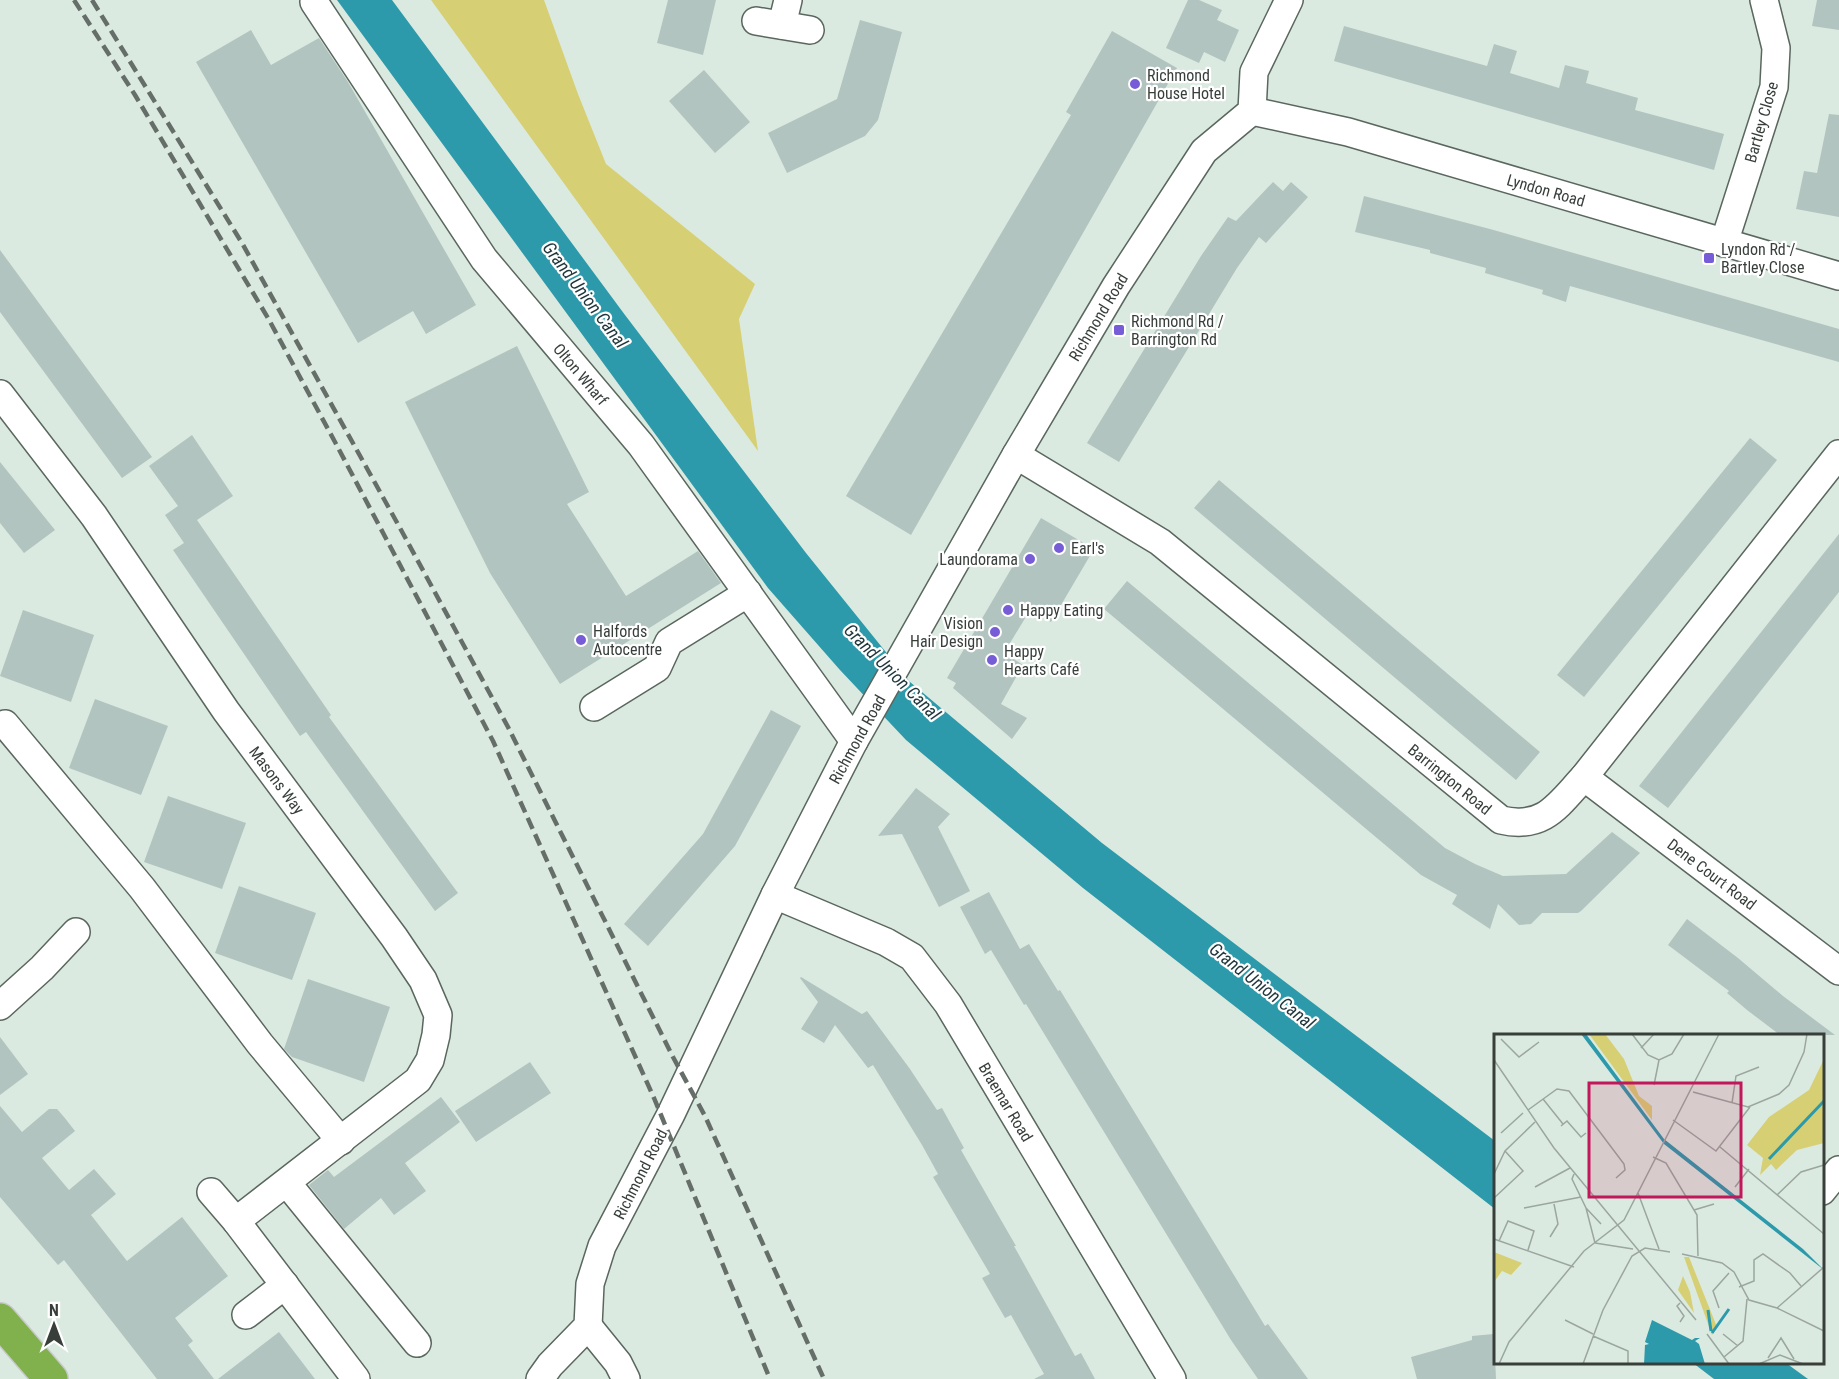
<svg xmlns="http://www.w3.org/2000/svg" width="1839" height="1379" viewBox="0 0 1839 1379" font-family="'Roboto Condensed',sans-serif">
  <rect width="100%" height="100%" fill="#dbeae0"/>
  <polygon fill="#d7cf74" points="431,0 544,0 578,94 606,164 755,284 739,319 758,451"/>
  <g fill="#2d9aab">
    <polygon points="337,0 392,0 625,315 806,553 910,682 1102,843 1495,1141 1495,1209 1083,888 906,740 840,670 768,588"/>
    <polygon points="1693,1363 1786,1363 1808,1379 1714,1379"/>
  </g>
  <g fill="#b1c4c0">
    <polygon points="668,0 716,0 703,55 657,43"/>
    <polygon points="1188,0 1199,0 1222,10 1217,20 1239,30 1225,62 1204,52 1199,63 1166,48"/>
    <polygon points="1817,0 1839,0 1839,30 1812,26"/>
    <polygon points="860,20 902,32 878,120 865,136 787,173 768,133 837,99"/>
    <polygon points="1344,26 1487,66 1494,44 1517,51 1510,73 1559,88 1565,65 1589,71 1586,83 1638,98 1635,110 1724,134 1714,170 1334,61"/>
    <polygon points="251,30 271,65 319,38 348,82 476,305 426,334 413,311 358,343 196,62"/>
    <polygon points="1112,31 1177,68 911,535 846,496 1071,115 1066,112"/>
    <polygon points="704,70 750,122 715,153 669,101"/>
    <polygon points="1829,114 1839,115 1839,217 1796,209 1804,171 1817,173"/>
    <polygon points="1273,182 1283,191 1291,182 1308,197 1266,243 1259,237 1237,268 1119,462 1087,443 1201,256 1228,217 1236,221"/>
    <polygon points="1364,196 1490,229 1839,329 1839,362 1570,286 1566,302 1542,294 1543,290 1485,273 1486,268 1430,253 1430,250 1355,232"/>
    <polygon points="0,250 152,457 122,478 0,312"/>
    <polygon points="517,346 589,492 567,504 626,596 698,551 721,583 560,684 490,573 405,402"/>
    <polygon points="192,435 233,496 197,520 331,715 329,717 458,893 435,911 306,732 300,736 173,550 184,543 165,515 178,506 149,466"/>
    <polygon points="1750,438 1777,460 1584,697 1557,675"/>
    <polygon points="0,462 55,530 24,553 0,523"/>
    <polygon points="1219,480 1540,752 1516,780 1194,508"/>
    <polygon points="1041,518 1094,549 1051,622 1030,610 1004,653 1023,665 1001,704 1027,718 1012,739 953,688 956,683 947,678"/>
    <polygon points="1839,534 1839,592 1668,808 1639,786"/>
    <polygon points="1127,581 1445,848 1475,864 1503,876 1566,874 1612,832 1640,853 1581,911 1578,913 1542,913 1531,924 1519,925 1498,904 1490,929 1452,904 1457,895 1421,875 1104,609"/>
    <polygon points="23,610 94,635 71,702 0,676"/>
    <polygon points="95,699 168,726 141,795 69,768"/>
    <polygon points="771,710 801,726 735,846 648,946 624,924 703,834"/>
    <polygon points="916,788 950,814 938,827 970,891 939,907 902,834 878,836"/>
    <polygon points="168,796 246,823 222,889 144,862"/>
    <polygon points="239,886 316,913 292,980 215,953"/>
    <polygon points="989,892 1020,949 1029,944 1058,991 1060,990 1265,1326 1268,1324 1308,1379 1258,1379 1231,1340 1026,1004 1024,1005 991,950 985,954 960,907"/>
    <polygon points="1687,919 1738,958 1783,996 1835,1035 1780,1035 1747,1010 1727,993 1729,991 1668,945"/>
    <polygon points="801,977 862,1014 867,1011 910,1069 937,1110 942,1108 964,1148 961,1150 1005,1227 1016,1246 1014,1246 1075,1356 1081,1353 1095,1379 1034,1379 1044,1374 1011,1315 1005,1318 982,1278 990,1274 933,1177 938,1174 922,1145 873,1065 868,1068 835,1025 824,1043 801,1029 818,1002 800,978"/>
    <polygon points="308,979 390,1007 364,1082 292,1057 284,1049"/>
    <polygon points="0,1037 28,1074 0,1095"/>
    <polygon points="530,1062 551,1093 476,1142 455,1111"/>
    <polygon points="441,1097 460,1122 405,1163 426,1191 394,1215 381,1198 344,1229 309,1185 328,1170 334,1177"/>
    <polygon points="0,1106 22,1132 49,1109 57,1109 64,1117 75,1131 42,1158 69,1190 94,1169 116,1194 91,1215 127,1261 182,1217 228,1276 175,1318 193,1341 188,1345 214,1379 157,1379 64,1260 58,1265 0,1197"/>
    <polygon points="279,1332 315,1379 218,1379"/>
    <polygon points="1494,1334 1496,1379 1417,1379 1411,1357 1472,1340 1472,1336"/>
  </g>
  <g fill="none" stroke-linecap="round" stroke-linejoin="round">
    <g stroke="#59675e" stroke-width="30">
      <g id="minor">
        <polyline points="314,2 484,259 641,445 854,741"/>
        <polyline points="756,21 810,30"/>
        <polyline points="782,25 788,0"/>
        <polyline points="1252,111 1348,132 1839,276"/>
        <polyline points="1724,243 1774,87 1776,48 1764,0"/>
        <polyline points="0,394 94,516 226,711 394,937 423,980 438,1015 436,1035 430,1060 418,1080 236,1221"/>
        <path d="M1016 455 1160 542 1501 820C1544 830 1558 805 1584 777L1839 454"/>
        <polyline points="594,707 657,668 669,642 748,593"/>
        <polyline points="5,724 142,888 260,1044 341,1141"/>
        <polyline points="1584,777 1839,971"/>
        <polyline points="775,895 886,942 912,957 948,1004 1172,1379"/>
        <polyline points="0,1006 42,968 76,932"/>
        <polyline points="287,1183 417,1343"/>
        <polyline points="1822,1191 1839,1170"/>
        <polyline points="211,1192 236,1221 356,1379"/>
        <polyline points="246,1315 285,1285"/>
        <polyline points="588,1326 618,1363 626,1379"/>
        <polyline points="540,1379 550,1365 588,1326 590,1284 602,1246 671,1114 775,895 854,741 1016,455 1116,286 1204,151 1252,111 1254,72 1289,0"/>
      </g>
    </g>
    <g stroke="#c7c9c8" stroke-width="36">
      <polyline id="highway" points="0,1320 51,1379"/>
    </g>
    <use href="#minor" stroke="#fff" stroke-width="27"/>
    <use href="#highway" stroke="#80b14c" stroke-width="33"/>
    <g stroke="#656e68" stroke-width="4.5" stroke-dasharray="12 6" stroke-linecap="butt">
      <polyline points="74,0 135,95 268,318 335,442 493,741 654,1098 770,1379"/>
      <polyline points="92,0 242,243 400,528 508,727 673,1057 705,1116 824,1379"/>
    </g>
  </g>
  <g fill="#775cd7" stroke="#fff" stroke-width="2">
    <circle cx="1135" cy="84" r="6"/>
    <rect x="1703" y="252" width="12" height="12" rx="3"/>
    <rect x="1113" y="324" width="12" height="12" rx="3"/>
    <circle cx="1059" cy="548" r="6"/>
    <circle cx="1030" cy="559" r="6"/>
    <circle cx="1008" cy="610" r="6"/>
    <circle cx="995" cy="632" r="6"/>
    <circle cx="581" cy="640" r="6"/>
    <circle cx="992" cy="660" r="6"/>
  </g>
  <g text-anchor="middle" stroke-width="4.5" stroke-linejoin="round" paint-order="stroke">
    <g font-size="16" fill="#383f3b" stroke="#fff" text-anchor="start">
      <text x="1147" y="81">Richmond<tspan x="1147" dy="18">House Hotel</tspan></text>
      <text x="1721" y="255">Lyndon Rd /<tspan x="1721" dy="18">Bartley Close</tspan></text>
      <text x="1131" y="327">Richmond Rd /<tspan x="1131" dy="18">Barrington Rd</tspan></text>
      <text x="1071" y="554">Earl's</text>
      <text x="1018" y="565" text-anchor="end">Laundorama</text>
      <text x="1020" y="616">Happy Eating</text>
      <text x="983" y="629" text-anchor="end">Vision<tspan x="983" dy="18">Hair Design</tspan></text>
      <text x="593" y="637">Halfords<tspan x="593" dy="18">Autocentre</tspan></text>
      <text x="1004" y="657">Happy<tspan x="1004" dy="18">Hearts Café</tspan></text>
    </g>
    <g font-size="16" fill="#383f3b" stroke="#fff">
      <text transform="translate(1761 122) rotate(-74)" y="6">Bartley Close</text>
      <text transform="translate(1546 190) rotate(16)" y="6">Lyndon Road</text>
      <text transform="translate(1098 317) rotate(-59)" y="6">Richmond Road</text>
      <text transform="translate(581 374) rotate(50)" y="6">Olton Wharf</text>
      <text transform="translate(857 739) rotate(-61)" y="6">Richmond Road</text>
      <text transform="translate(1450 779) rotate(39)" y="6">Barrington Road</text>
      <text transform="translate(277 780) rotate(53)" y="6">Masons Way</text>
      <text transform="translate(1712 874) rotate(37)" y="6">Dene Court Road</text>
      <text transform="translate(1006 1102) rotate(59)" y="6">Braemar Road</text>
      <text transform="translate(640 1174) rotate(-63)" y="6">Richmond Road</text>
    </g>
    <g font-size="18" font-style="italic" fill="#1f363b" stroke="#fff">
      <text transform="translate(585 295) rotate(53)" y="6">Grand Union Canal</text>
      <text transform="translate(892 672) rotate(45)" y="6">Grand Union Canal</text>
      <text transform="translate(1262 986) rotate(38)" y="6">Grand Union Canal</text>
    </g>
  </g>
  <g transform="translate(1494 1034)">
    <rect width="330" height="330" fill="#dbeae0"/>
    <path d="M95 0H111L130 25 145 62 158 72V86ZM330 25V109L303 116 282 136 277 130 266 141 269 124 253 111 275 83 315 56ZM0 218 28 229 17 241 8 237 0 248ZM190 223H195L223 293 218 301ZM189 242 196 258 200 279 184 256Z" fill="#d7cf74"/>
    <path d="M87 0H92L170 105 309 215 330 236 170 110ZM158 286 198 306 201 304H206L201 307 205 310 211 330H150L151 311 155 310 151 308Z" fill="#2d9aab"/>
    <path fill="none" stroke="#2d9aab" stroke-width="3" d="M275 125 330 67M214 276 217 297M218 299 235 275"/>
    <path fill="none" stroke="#9aa69e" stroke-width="1.5" d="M138 0 154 21 165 26 178 20 190 0M7 5 25 23 45 8M147 14 160 0M0 26 60 114 202 286M160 51 165 26M199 58 254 73 285 60 295 51 310 18 313 0M49 65 69 90M238 69 242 42 265 33M34 76 63 55 75 57 130 130 131 136 122 144M179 86 222 117 256 73M67 92 73 87 87 103 92 99M7 99 29 79M226 113 330 200M159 123 172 129 203 181 204 222M0 140 11 117 41 88M80 140 78 145 92 174 101 209M41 153 76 134M241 153 255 135M144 159 165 215M283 161 307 138 330 131M0 164 29 137 11 117M30 174 87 163M92 174 107 190M200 176 220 170M56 203 64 190 60 170M0 205 80 233M5 207 14 187 40 197 34 216M101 209 139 215M188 220 228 229 240 238 255 266 283 274 330 297M245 253 260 247V226L269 220 296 239 307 252M225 274 219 257 235 239M283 274 330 233M71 286 99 300M186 288 190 282 183 272 186 269M213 300 235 330M229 300 244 312M99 302 134 317V330M230 323 249 307 253 265M274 324 287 304 300 325M5 330 15 308 90 217 130 186 225 0M89 330 109 276 138 222 151 214 176 218M265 330 286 321 309 330"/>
    <path fill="#c2185b" fill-opacity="0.15" stroke="#c2185b" stroke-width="3" d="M95 49H247V163H95Z"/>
    <rect width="330" height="330" fill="none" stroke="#383f3b" stroke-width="3"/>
  </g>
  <g transform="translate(54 1325)" stroke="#ffffff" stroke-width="4.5" paint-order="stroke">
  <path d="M0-4.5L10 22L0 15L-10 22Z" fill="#383f3b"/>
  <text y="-9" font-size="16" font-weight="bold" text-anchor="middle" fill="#383f3b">N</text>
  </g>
</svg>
